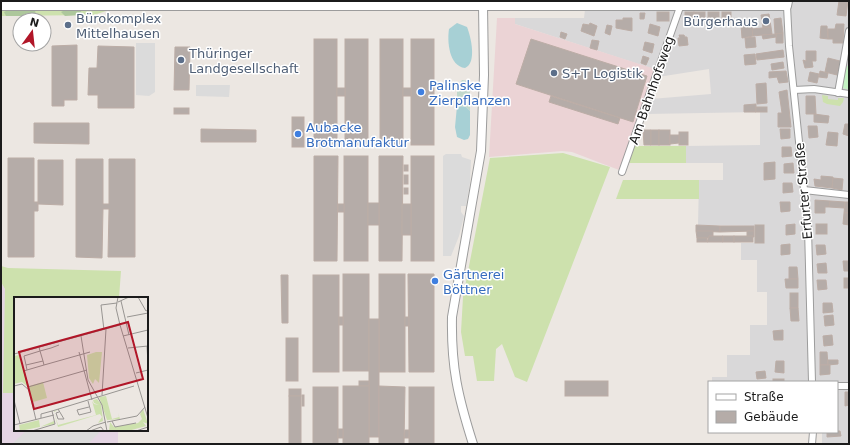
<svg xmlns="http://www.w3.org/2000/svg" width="850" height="445" viewBox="0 0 850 445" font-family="'DejaVu Sans',sans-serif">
  <rect width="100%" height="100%" fill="#ece7e2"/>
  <polygon fill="#d9d8d9" points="586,1 849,1 849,444 822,444 822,432 837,432 837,382 712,382 712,377 727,377 727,355 750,355 750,325 767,325 767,292 757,292 757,260 741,260 741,243 754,243 754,226 698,225 699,180 723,180 723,163 686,163 686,146 760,145 760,112 646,114 651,99 711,94 709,69 658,77 660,71 515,24 515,18 584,18"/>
  <polygon fill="#ebd3d5" points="497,18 515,18 515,24 655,69 619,170 572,152 562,151 489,157"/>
  <polygon fill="#e4d5e3" points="1,282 5,289 5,311 15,311 15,430 118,430 118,444 1,444"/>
  <g fill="#cde1ad">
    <polygon points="1,9 150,10 106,11 94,15 1,16"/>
    <polygon points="822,95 828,96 828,99 838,100 838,98 844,98 843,102 840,106 827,104 823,102"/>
    <polygon points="1,135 1,266 8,268 121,271 119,298 15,298 15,393 3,393 5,289 1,282"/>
    <polygon points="634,146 686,146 686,163 629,163"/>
    <polygon points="563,153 610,167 527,382 515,377 502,344 496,349 494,381 477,381 473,356 465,356 461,332 463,297 490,158"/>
    <polygon points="623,180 699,180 699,199 616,199"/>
  </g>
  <g fill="#adc79b">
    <polygon points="28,9 35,10 36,16 6,16 4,12 8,10"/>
    <polygon points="74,9 79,9 82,13 80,15 65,16 61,12 65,10 72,11"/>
  </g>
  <polygon fill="#c1d8cb" points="462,80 469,81 470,84 470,111 466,107 457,106 457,87"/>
  <polygon fill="#c4f2c3" points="847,66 849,66 849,90 843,88 842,84"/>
  <g fill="#dbdbdb">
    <polygon points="136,43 155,43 155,92 149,96 136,95"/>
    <polygon points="196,85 230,85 229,97 196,96"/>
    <polygon points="446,154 461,154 462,157 471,160 470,183 466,206 461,206 461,212 464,216 459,236 451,256 443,256 443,156"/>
    <polygon points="27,430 97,430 99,433 88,444 12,444"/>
  </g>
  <g fill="#a7d0d5">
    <path d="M457 23 467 27C471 37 477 63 465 68 449 66 447 42 449 29Z"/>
    <polygon points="457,106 466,107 470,111 470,135 468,139 464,140 457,137 455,127"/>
  </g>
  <g fill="#b5aca8" stroke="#bcada6">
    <polygon points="839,1 848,1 846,16 837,15"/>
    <rect x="657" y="12" width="12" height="9"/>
    <rect x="685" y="12" width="9" height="8"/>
    <rect x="694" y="12" width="11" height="8"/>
    <rect x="708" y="12" width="11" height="10"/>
    <rect x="722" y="12" width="9" height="10"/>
    <polygon points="640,13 645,13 644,19 640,19"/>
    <polygon points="769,14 771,27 763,28 761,15"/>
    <polygon points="623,18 632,18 632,31 616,28 616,20 623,20"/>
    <polygon points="781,18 783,33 775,34 774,19"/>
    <polygon points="590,23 597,26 594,36 581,31 583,24 589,25"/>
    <polygon points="650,24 660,27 658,36 648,33"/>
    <polygon points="752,24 753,36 742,38 741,25"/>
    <polygon points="836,24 844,24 843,43 833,43 833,39 828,39 828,29 835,29"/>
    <polygon points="607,25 612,26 610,35 605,33"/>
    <polygon points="821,26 827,26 828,39 820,38"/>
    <polygon points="771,27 772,34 753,36 752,29"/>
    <polygon points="561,32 567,34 565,39 560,37"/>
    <polygon points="783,33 783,43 776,43 776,34"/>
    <polygon points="776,34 776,37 763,39 762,35"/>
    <polygon points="679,35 684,35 685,37 687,37 688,45 679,46 678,38 680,38"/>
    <polygon points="755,37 756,47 746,48 745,38"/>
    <rect x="314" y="39" width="23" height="106"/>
    <rect x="345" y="39" width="23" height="106"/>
    <rect x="380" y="39" width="23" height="106"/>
    <rect x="411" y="39" width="23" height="106"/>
    <polygon points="531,39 647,76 633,122 516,84"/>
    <polygon points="592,40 599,41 597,50 590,48"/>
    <polygon points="645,42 654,44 652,53 643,50"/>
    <polygon points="77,45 77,100 64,100 64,106 52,106 52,46"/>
    <polygon points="98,46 134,47 134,108 98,108 98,95 88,95 89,68 97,68"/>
    <polygon points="175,47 190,47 189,90 174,90"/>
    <polygon points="783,50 784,57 757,60 756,54"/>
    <polygon points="806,51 816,51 816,61 812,61 813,67 805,68 803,60 806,61"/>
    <polygon points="755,54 756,64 745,65 744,55"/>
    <polygon points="643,56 649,58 646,65 641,63"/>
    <polygon points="828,58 840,61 837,75 825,72"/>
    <polygon points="783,62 784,68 772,70 771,64"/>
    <polygon points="786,71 788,82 779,83 777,77 769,78 769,72"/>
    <polygon points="820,71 828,73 827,78 819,77"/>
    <polygon points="810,72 819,74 817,83 808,81"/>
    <polygon points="766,83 767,103 757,104 756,84"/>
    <rect x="337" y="88" width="8" height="8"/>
    <rect x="403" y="88" width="8" height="8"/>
    <polygon points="787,90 791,127 778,127 778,113 782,113 779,92"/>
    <polygon points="551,96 620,118 618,124 549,102"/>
    <polygon points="806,96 815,96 816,114 806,114"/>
    <polygon points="756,104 756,112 744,112 744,105"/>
    <rect x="756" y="107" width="11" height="5"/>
    <rect x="174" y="108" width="15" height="6"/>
    <polygon points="814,114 829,116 828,123 814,122"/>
    <rect x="292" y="117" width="12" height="30"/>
    <polygon points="34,123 89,123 89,144 34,143"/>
    <polygon points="845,124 849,124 849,136 843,134"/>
    <polygon points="808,126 817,126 818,137 809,138"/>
    <polygon points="201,129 256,130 256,142 201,142"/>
    <polygon points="780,129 790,129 790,138 781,139"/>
    <polygon points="643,130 651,130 651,145 644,145"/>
    <rect x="651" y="130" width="8" height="15"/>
    <rect x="659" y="130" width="11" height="15"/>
    <rect x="679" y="132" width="9" height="13"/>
    <polygon points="828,132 838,133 837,146 826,145"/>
    <polygon points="670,135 679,135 679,143 670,144"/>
    <polygon points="782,147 791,147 792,156 782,157"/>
    <polygon points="314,156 338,156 337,261 314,261"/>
    <rect x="344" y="156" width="24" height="105"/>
    <polygon points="379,156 403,156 402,261 379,261"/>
    <rect x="411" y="156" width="23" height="105"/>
    <polygon points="8,158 34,158 34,202 38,202 38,211 34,211 34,257 8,257"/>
    <polygon points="76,159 103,159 103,204 109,204 109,159 135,159 135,257 108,257 109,209 103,209 102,258 76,257"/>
    <polygon points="38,160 63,160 63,205 38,204"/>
    <polygon points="775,162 775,179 764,180 764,163"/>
    <polygon points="793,163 794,173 784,173 784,164"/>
    <rect x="404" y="165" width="4" height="6"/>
    <rect x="404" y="175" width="4" height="9"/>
    <polygon points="821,176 833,177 832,188 815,186 814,179 821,180"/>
    <polygon points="833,178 843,179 842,190 832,188"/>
    <polygon points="783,183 792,183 793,192 783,193"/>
    <rect x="404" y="188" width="4" height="6"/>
    <polygon points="815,200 830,201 829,207 825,207 825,213 815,213"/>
    <polygon points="830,201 845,202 844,208 829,207"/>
    <polygon points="780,202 790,202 790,211 781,212"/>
    <polygon points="845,202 849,202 849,213 844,213"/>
    <rect x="368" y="203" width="11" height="22"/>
    <rect x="338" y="204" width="6" height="8"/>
    <rect x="402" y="204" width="9" height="31"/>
    <polygon points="844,213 849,213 849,225 843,224"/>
    <polygon points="795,224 795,234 786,235 786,225"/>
    <rect x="816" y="224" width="11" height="10"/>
    <polygon points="696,225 720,226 720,232 696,231"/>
    <rect x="755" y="225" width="9" height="18"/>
    <polygon points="720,226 754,226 754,231 720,232"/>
    <polygon points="696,231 713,231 713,236 709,236 709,238 697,238"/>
    <polygon points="747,231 754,231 754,237 747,236"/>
    <polygon points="709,236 723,236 723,242 707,242"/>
    <rect x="723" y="236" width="11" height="6"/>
    <rect x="734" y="236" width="19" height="6"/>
    <rect x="697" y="238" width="10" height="4"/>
    <polygon points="790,244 790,254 781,255 781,245"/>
    <polygon points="816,245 825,245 826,254 817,255"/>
    <polygon points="843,261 849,261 849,271 844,271"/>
    <polygon points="826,263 827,273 818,273 817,264"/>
    <polygon points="789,267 797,267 798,279 789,279"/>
    <rect x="343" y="274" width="26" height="97"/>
    <rect x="379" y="274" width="26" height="98"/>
    <polygon points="408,274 434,274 434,372 409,372"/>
    <polygon points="281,275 288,275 288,323 282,323"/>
    <rect x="313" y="275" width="26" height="97"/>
    <rect x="844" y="278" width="5" height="10"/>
    <polygon points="785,279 798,279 798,288 786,288"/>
    <polygon points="817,280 826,280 827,289 818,290"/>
    <rect x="790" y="293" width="8" height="15"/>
    <polygon points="823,303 832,303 833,312 823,313"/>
    <polygon points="790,308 798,308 799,321 791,321"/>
    <polygon points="833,315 834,325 825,326 824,316"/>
    <rect x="339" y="317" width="4" height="8"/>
    <rect x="405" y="317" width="4" height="9"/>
    <rect x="369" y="319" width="10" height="118"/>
    <polygon points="783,330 783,340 774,340 773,331"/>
    <polygon points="832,335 833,345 824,346 823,336"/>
    <rect x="286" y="338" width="12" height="43"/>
    <polygon points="820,352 827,352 828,365 820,365"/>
    <polygon points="828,360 838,360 838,364 828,365"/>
    <polygon points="776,361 784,361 784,373 775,372"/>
    <polygon points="820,365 830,365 830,374 820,375"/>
    <polygon points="765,371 766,378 757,379 756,372"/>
    <rect x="773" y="379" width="11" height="3"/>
    <rect x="359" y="381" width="10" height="5"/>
    <rect x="565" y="381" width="43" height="15"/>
    <rect x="343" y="386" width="26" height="58"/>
    <polygon points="379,386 405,387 404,444 379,444"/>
    <rect x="313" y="387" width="25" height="57"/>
    <rect x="409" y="387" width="25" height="57"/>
    <rect x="289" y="389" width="12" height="7"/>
    <polygon points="845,392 849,392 849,405 845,406"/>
    <rect x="302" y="395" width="2" height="11"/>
    <rect x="289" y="396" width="12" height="48"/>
    <rect x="338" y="429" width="5" height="9"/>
    <polygon points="405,430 409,430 409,438 404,438"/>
    <polygon points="837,431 840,431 841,436 827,437 827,432"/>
  </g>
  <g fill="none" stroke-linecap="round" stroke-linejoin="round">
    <g stroke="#9c9c9c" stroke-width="8">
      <g id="minor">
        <polyline points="787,6 789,46 808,228 812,382"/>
        <polyline points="794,90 814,89 849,94"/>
        <polyline points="838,93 849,31"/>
        <polyline points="622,172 680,7"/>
        <polyline points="804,190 849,195"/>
        <polyline points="837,386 849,386"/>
        <polyline points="812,444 813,432"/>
      </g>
    </g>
    <g stroke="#9c9c9c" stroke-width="10">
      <g id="tertiary">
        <polyline points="1,6 787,6 788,1"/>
        <path d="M473 444C458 397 451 367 452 317L481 151 484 75 483 5"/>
      </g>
    </g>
    <use href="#minor" stroke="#fff" stroke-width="6"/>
    <use href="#tertiary" stroke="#fff" stroke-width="8"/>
  </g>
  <g fill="#5c6f8a" stroke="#fff" stroke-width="1.5">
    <circle cx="766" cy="21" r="4"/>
    <circle cx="68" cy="25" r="4"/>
    <circle cx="181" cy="60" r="4"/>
    <circle cx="554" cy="73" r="4"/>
  </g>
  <g fill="#3f7fe0" stroke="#fff" stroke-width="1.5">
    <circle cx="421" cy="92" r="4"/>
    <circle cx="298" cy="134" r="4"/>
    <circle cx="435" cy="281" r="4"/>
  </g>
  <g text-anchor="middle" stroke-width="3" stroke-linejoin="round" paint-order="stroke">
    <g font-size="13" fill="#4e5e75" stroke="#fff" text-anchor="start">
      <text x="76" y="23">Bürokomplex<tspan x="76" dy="15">Mittelhausen</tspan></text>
      <text x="758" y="26" text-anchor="end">Bürgerhaus</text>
      <text x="189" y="58">Thüringer<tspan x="189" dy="15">Landgesellschaft</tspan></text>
      <text x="562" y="78">S+T Logistik</text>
    </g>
    <g font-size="13" fill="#366cbe" stroke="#fff" text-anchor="start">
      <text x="429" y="90">Palinske<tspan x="429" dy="15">Zierpflanzen</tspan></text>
      <text x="306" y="132">Aubacke<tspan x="306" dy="15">Brotmanufaktur</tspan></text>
      <text x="443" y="279">Gärtnerei<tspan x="443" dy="15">Böttner</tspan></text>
    </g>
    <g font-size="13" fill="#1b1b1b" stroke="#fff">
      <text transform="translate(651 90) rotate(-71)" y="5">Am Bahnhofsweg</text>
      <text transform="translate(803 191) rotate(-95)" y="5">Erfurter Straße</text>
    </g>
  </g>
  <g transform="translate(14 297)">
    <rect width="134" height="134" fill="#ece7e2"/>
    <path d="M82 55H88L85 86 81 82 79 87 75 81 73 58ZM5 58 15 89 29 85 33 101 19 105 15 91 8 85 0 87V59ZM92 99 98 122 105 120 104 116 106 122 93 123 85 100ZM83 102 87 107 89 124 84 126 88 120 86 117 44 130 40 115V114L44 113 40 115 44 128 82 118 78 104 75 105 78 104 80 107 85 108 80 106 79 103ZM129 112 134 127 129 125 132 129 114 134H95L96 125 100 130 124 126 128 122 126 117ZM25 123 26 130 40 124V127L6 134 5 128Z" fill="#cde1ad"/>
    <path fill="none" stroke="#989592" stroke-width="1" d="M104 0 102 11 106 28 134 121M124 0 132 14 134 13M107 4 115 38M104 5 115 0M113 20 134 16M90 33 87 8 103 6M67 39 74 83 88 108 93 134M109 39 134 33M133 49 134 67M25 50 26 54 29 64 12 68 10 59 26 54 37 51 45 48M114 51 134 49M65 55 78 103M0 57 106 28M29 64 30 68 76 55M12 68 13 73 30 68M13 73 10 74 14 89M122 76 134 73M0 89 8 87 15 93 22 123M14 90 73 73M88 98 92 32M0 103 6 127M74 104 77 115 65 118 63 113 75 110M44 112 50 122H44L42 116 45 115M27 121V117L38 114M98 124 101 130 122 126M93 125 123 119 131 110M0 128 40 118M18 134 41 127 38 114 120 89M72 134 79 129 92 125M76 134 87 130 90 134M122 134 134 130"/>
    <path fill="#b11628" fill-opacity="0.15" stroke="#b11628" stroke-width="2" d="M114 25 129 82 20 112 5 55Z"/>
    <rect width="134" height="134" fill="none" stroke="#1b1b1b" stroke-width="2"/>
  </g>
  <rect width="850" height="445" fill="none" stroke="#1b1b1b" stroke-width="4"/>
  <rect x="708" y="381" width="130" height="52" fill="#ffffff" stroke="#a4a4a4"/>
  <rect x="716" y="394" width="20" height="6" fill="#ffffff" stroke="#a4a4a4"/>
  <text x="744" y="401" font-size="12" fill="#1b1b1b">Straße</text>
  <rect x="716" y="411" width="20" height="12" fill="#b5aca8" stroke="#a4a4a4"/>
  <text x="744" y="421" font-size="12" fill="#1b1b1b">Gebäude</text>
  <g transform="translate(32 32) rotate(15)"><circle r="19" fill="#ffffff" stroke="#a4a4a4"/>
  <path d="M0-3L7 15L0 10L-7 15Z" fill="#b11628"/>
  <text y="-6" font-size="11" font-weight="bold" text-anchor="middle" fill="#1b1b1b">N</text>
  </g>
</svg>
